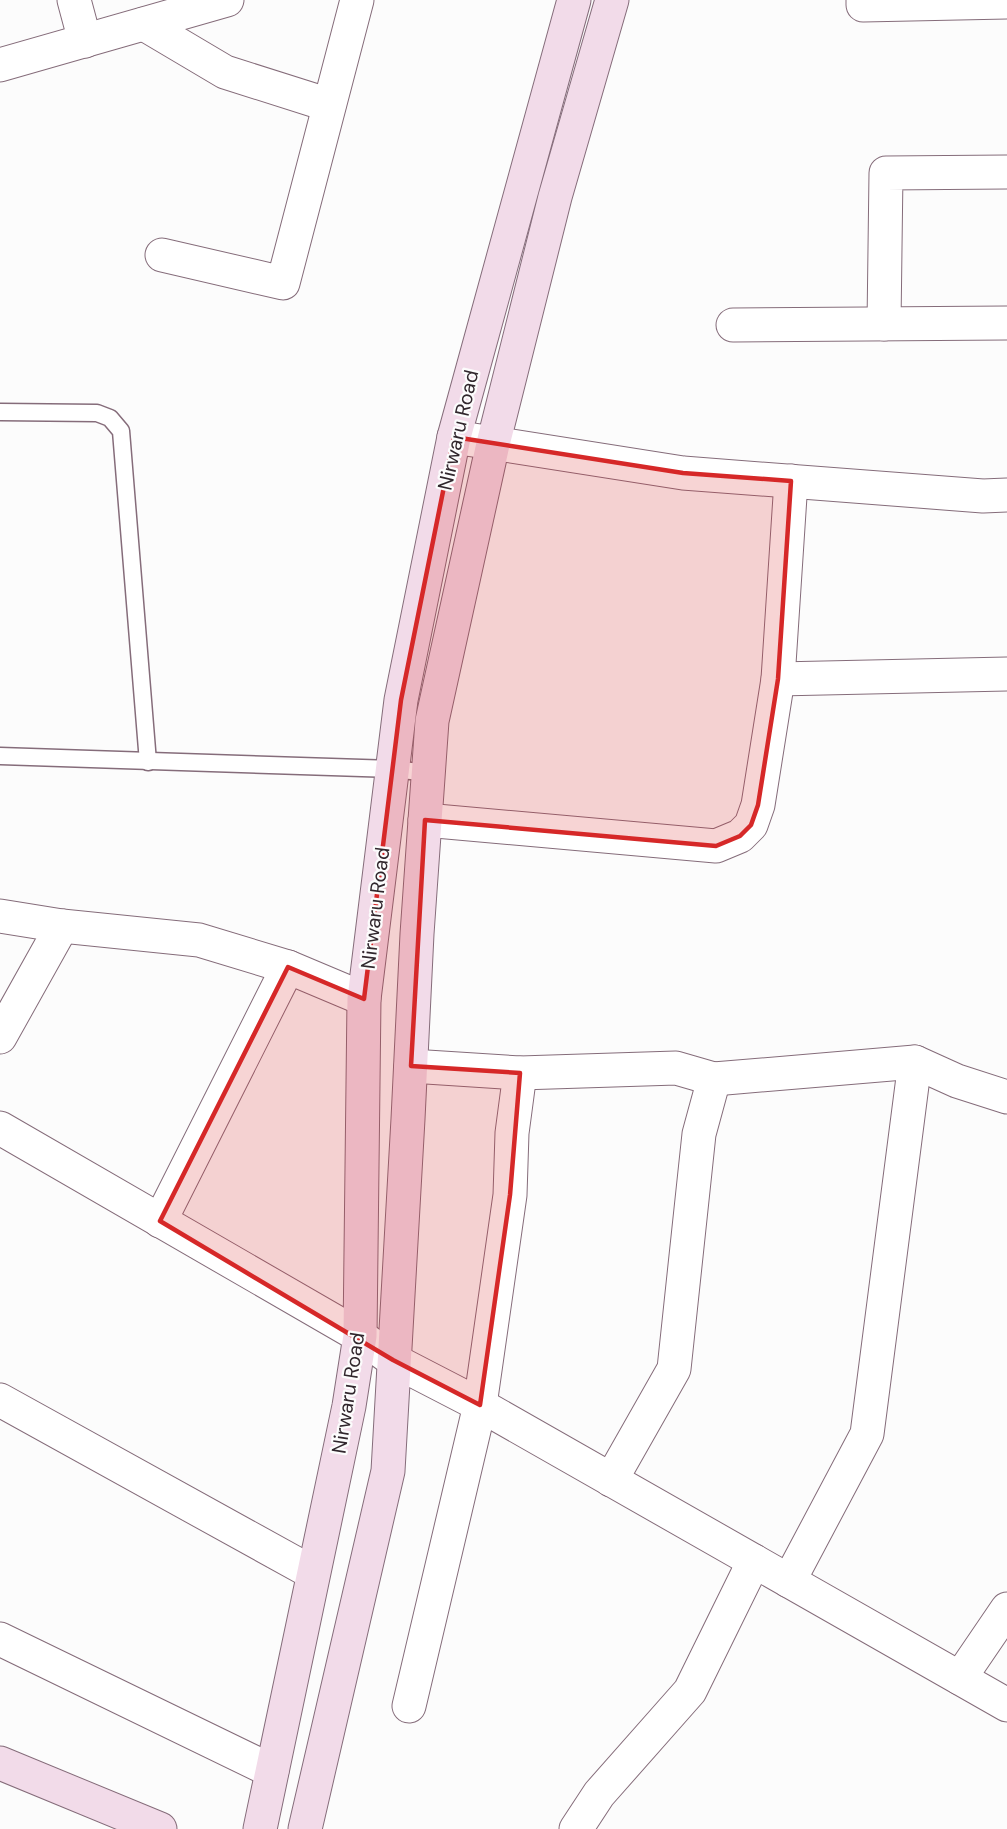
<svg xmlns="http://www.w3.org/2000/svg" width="1007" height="1829" viewBox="0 0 1007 1829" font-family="'DM Sans',sans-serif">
  <rect width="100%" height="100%" fill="#fcfcfc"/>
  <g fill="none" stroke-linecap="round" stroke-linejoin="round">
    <g stroke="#856c7a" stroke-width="19">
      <g id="lane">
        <polyline points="0,412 97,413 110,418 121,431 148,762"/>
        <polyline points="0,756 393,769 429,773"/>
      </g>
    </g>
    <g stroke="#856c7a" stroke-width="35">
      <g id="street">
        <polyline points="74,0 85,41"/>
        <polyline points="863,0 863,5 1007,2"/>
        <polyline points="144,24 225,72 329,105"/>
        <polyline points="0,65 227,0"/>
        <polyline points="162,255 283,283 357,0"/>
        <polyline points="884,324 886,173 1007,172"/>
        <polyline points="733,325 1007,323"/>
        <polyline points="454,437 683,473 983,496 1007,495"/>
        <polyline points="778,679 1007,674"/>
        <polyline points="425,820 716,846 740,836 751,825 758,805 778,679 791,481"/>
        <polyline points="0,916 62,926 199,940 288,967 364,999"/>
        <polyline points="0,1037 62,926"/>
        <polyline points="411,1066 520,1073 676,1068 714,1079 699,1134 674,1369 611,1480"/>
        <polyline points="714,1079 915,1062 957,1081 1007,1097"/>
        <polyline points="0,1128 360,1336 393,1360 480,1405 1007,1705"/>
        <polyline points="160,1221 288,967"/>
        <polyline points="0,1400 313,1573"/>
        <polyline points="789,1581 867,1434 915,1062"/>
        <polyline points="0,1639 272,1771"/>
        <polyline points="960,1678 1007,1609"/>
        <polyline points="409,1706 480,1405 510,1195 512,1133 520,1073"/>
        <polyline points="576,1829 599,1794 690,1691 754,1561"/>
      </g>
    </g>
    <g stroke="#856c7a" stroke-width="35">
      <g id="secondary">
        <polyline points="0,1763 160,1829"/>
        <polyline points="260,1829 349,1406 360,1336 364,999 401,700 454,437 574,0"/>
        <polyline points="305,1829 388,1471 408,1119 417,934 432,721 493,444 555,197 612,0"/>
      </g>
    </g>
    <use href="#lane" stroke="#fff" stroke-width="16"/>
    <use href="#street" stroke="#fff" stroke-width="33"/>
    <use href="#secondary" stroke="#f2dbe9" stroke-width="33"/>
  </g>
  <path fill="#d62828" fill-opacity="0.2" stroke="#d62828" stroke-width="4.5" stroke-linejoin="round" d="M454 437 683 473 791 481 778 679 758 805 751 825 740 836 716 846 425 820 411 1066 520 1073 510 1195 480 1405 393 1360 160 1221 288 967 364 999 401 700Z"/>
  <g text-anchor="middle" stroke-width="4.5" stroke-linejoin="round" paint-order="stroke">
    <g font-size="20" fill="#31272d" stroke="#fcfcfc">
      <text transform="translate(458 430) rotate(-77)" y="7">Nirwaru Road</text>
      <text transform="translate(375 908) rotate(-83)" y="7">Nirwaru Road</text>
      <text transform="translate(348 1393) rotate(-81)" y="7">Nirwaru Road</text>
    </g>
  </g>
</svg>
